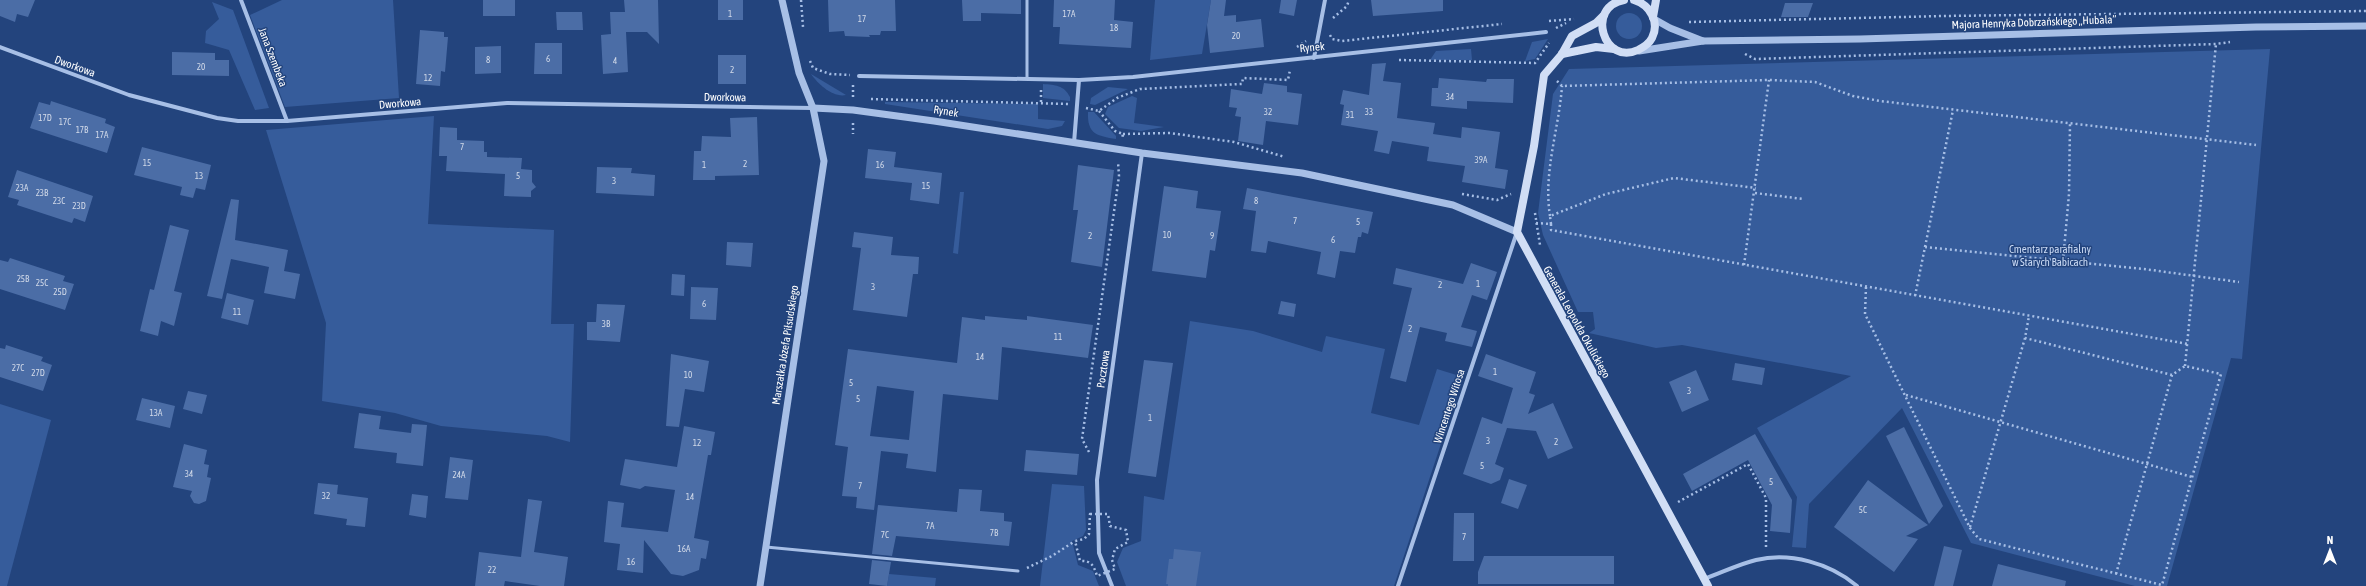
<svg xmlns="http://www.w3.org/2000/svg" width="2366" height="586" viewBox="0 0 2366 586" font-family="'Asap Condensed',sans-serif">
  <rect width="100%" height="100%" fill="#23447d"/>
  <g fill="#365c9b">
    <polygon points="282,0 393,0 399,98 285,107 250,15"/>
    <polygon points="1155,0 1211,0 1202,54 1150,60"/>
    <polygon points="212,2 233,10 269,108 255,110 229,50 205,43 206,31 219,19"/>
    <circle cx="1629" cy="26" r="13"/>
    <polygon points="1548,39 1535,59 1525,61 1532,42"/>
    <polygon points="1471,49 1472,60 1430,60 1436,51"/>
    <polygon points="2270,49 2242,359 2231,358 2167,586 2135,586 1971,543 1902,408 1809,504 1806,548 1792,547 1797,497 1757,428 1851,376 1682,345 1656,348 1589,333 1595,329 1593,312 1578,312 1543,235 1538,213 1553,94 1569,69"/>
    <path d="M811 74 846 95C833 98 818 84 811 74Z"/>
    <path d="M1043 84C1055 85 1064 85 1070 97V101L1043 98Z"/>
    <polygon points="1108,87 1128,89 1095,105 1090,104 1091,98"/>
    <polygon points="1132,96 1137,98 1134,123 1164,127 1141,131 1119,128 1105,114 1108,107"/>
    <polygon points="885,102 1038,104 1038,119 1065,121 1062,126 1048,129 885,104"/>
    <path d="M1088 112H1094L1116 136V139C1097 136 1087 134 1088 112Z"/>
    <polygon points="434,116 428,224 554,230 551,324 574,324 570,442 547,436 441,426 395,413 322,401 326,323 266,130"/>
    <polygon points="960,192 964,192 958,254 953,253"/>
    <polygon points="1190,321 1253,331 1322,352 1326,336 1385,349 1371,413 1419,425 1437,369 1463,377 1394,586 1126,586 1117,562 1123,548 1141,541 1144,496 1164,500"/>
    <polygon points="0,404 51,420 7,586 0,586"/>
    <polygon points="1052,484 1084,486 1086,530 1083,536 1072,541 1078,565 1093,571 1099,586 1040,586"/>
    <polygon points="889,574 936,578 935,586 887,586"/>
  </g>
  <g fill="#4b6da6" fill-rule="evenodd">
    <polygon points="0,0 35,0 28,17 17,14 15,22 0,16"/>
    <rect x="483" y="0" width="32" height="16"/>
    <polygon points="624,0 658,0 659,44 647,32 626,32 628,72 603,74 601,35 611,34 610,12 625,12"/>
    <rect x="718" y="0" width="25" height="20"/>
    <polygon points="828,0 895,0 896,31 881,31 880,35 869,35 870,37 845,36 844,31 829,32"/>
    <polygon points="962,0 1021,0 1021,14 981,13 981,21 963,21"/>
    <polygon points="1054,0 1115,0 1114,20 1133,22 1131,48 1059,44 1060,27 1053,27"/>
    <polygon points="1211,0 1226,0 1224,16 1236,15 1236,22 1261,19 1264,47 1210,53 1207,25"/>
    <polygon points="1281,0 1297,0 1294,16 1279,13"/>
    <polygon points="1371,0 1443,0 1443,11 1373,16"/>
    <polygon points="1785,3 1813,3 1808,17 1781,17"/>
    <polygon points="556,12 582,12 583,30 557,30"/>
    <polygon points="420,30 444,32 444,37 448,37 445,72 441,71 440,86 416,84"/>
    <polygon points="535,43 562,43 562,74 534,74"/>
    <polygon points="501,46 501,73 475,74 475,47"/>
    <polygon points="172,52 215,53 215,60 229,60 229,76 172,75"/>
    <rect x="718" y="55" width="28" height="29"/>
    <polygon points="1386,63 1383,81 1401,83 1397,118 1435,123 1433,134 1461,138 1462,127 1500,132 1495,168 1508,170 1505,189 1462,182 1465,166 1427,161 1429,147 1392,141 1389,154 1374,151 1378,131 1341,125 1344,105 1340,104 1343,90 1369,95 1372,64"/>
    <polygon points="1439,78 1486,82 1487,79 1514,79 1513,103 1467,101 1467,109 1431,106 1432,88 1438,88"/>
    <polygon points="1264,83 1287,86 1287,92 1302,94 1298,125 1266,121 1263,145 1238,141 1241,117 1235,116 1237,108 1229,107 1231,89 1262,94"/>
    <polygon points="51,101 106,119 105,123 115,127 107,153 30,128 39,102 50,105"/>
    <polygon points="757,117 759,175 715,176 715,180 693,180 694,151 701,151 702,136 731,137 730,118"/>
    <polygon points="440,127 457,128 457,140 484,141 484,152 487,152 487,157 522,158 521,169 532,170 532,182 536,187 531,191 531,197 504,196 505,174 446,171 447,156 439,156"/>
    <polygon points="142,147 211,165 205,190 196,188 193,198 180,195 182,187 134,175"/>
    <polygon points="868,149 896,152 894,167 942,173 939,204 910,200 912,183 865,178"/>
    <polygon points="1078,165 1114,170 1102,267 1071,262 1078,210 1073,210"/>
    <polygon points="597,167 632,168 631,173 655,175 654,196 596,193"/>
    <polygon points="17,170 93,196 85,222 74,218 72,223 17,205 19,200 8,197"/>
    <polygon points="1164,186 1198,191 1196,208 1221,211 1215,251 1210,250 1206,278 1152,271"/>
    <polygon points="1247,188 1373,212 1368,234 1362,232 1361,237 1358,237 1355,253 1340,251 1335,278 1317,274 1321,252 1268,241 1266,253 1251,251 1256,211 1243,209"/>
    <polygon points="231,199 239,200 235,240 288,250 284,271 300,274 295,299 264,293 269,267 231,259 222,299 207,296"/>
    <polygon points="170,225 189,230 174,291 182,293 174,326 161,321 158,336 140,331 150,289 154,290"/>
    <polygon points="854,232 893,237 891,255 919,257 918,274 913,274 907,317 853,310 861,248 852,247"/>
    <polygon points="727,242 753,243 751,267 726,265"/>
    <polygon points="10,258 65,276 63,281 74,284 65,310 0,289 0,260 8,262"/>
    <polygon points="1471,263 1497,272 1487,300 1472,295 1461,327 1477,331 1472,347 1445,341 1447,333 1420,327 1406,382 1390,378 1412,288 1393,284 1396,268 1463,284"/>
    <polygon points="672,274 685,275 684,296 671,295"/>
    <polygon points="691,287 718,288 716,320 690,319"/>
    <polygon points="227,293 254,300 248,325 221,318"/>
    <polygon points="1281,301 1296,304 1294,317 1278,314"/>
    <polygon points="597,304 625,305 620,342 587,340 587,322 596,322"/>
    <path d="M985 316 1027 320V316L1093 325 1088 358 1002 347 998 400 943 394 936 472 906 468 908 454 881 451 874 510 856 508 857 497 842 496 848 447 835 445 848 349 957 363 962 317 985 320ZM877 386 914 391 909 440 870 436Z"/>
    <polygon points="6,345 43,357 41,361 52,365 43,391 0,377 0,348 5,349"/>
    <polygon points="671,354 709,361 704,392 685,389 679,427 666,426"/>
    <polygon points="1486,354 1536,372 1529,393 1535,395 1528,414 1553,403 1573,448 1548,459 1536,431 1507,428 1495,464 1504,468 1500,480 1491,484 1463,474 1482,417 1502,424 1513,388 1478,376"/>
    <polygon points="1144,360 1173,363 1156,477 1128,473"/>
    <polygon points="1735,363 1765,368 1762,385 1732,380"/>
    <polygon points="1696,370 1709,400 1682,412 1669,382"/>
    <polygon points="188,391 207,395 202,414 183,409"/>
    <polygon points="142,398 175,406 170,428 136,420"/>
    <polygon points="359,413 381,416 379,429 411,433 412,424 427,425 423,466 396,463 397,453 354,448"/>
    <polygon points="684,426 715,432 711,455 708,455 694,538 709,541 706,559 701,558 699,570 683,576 671,574 644,540 643,573 617,570 620,544 604,542 608,501 624,503 621,527 668,532 675,490 645,486 640,489 620,485 625,459 677,467"/>
    <polygon points="1904,427 1943,506 1929,524 1886,436"/>
    <polygon points="1755,434 1792,500 1790,533 1770,531 1772,505 1748,460 1692,491 1683,474"/>
    <polygon points="184,444 207,450 204,464 209,465 207,477 211,478 206,501 199,504 194,503 190,496 192,491 173,487"/>
    <polygon points="1026,450 1079,454 1077,475 1024,471"/>
    <polygon points="450,457 473,460 468,500 445,498"/>
    <polygon points="1509,479 1527,485 1518,509 1501,503"/>
    <polygon points="1868,480 1928,525 1906,536 1918,539 1894,572 1834,527"/>
    <polygon points="318,483 338,485 337,494 368,498 365,527 346,525 347,519 314,514"/>
    <polygon points="959,489 982,490 980,511 1004,513 1004,521 1012,522 1009,546 896,536 892,556 872,554 878,505 957,512"/>
    <polygon points="412,494 428,496 426,518 409,515"/>
    <polygon points="528,499 542,501 534,552 568,557 564,586 540,586 505,581 504,586 475,586 479,552 521,557"/>
    <polygon points="1454,513 1474,513 1474,561 1453,561"/>
    <polygon points="1944,546 1962,550 1953,586 1934,586"/>
    <polygon points="1174,549 1201,552 1196,586 1168,586 1168,584 1166,584 1169,559 1173,559"/>
    <polygon points="1484,556 1614,556 1614,584 1478,584 1478,572"/>
    <polygon points="872,560 891,562 887,586 869,584"/>
    <polygon points="1998,564 2066,581 2065,586 1992,586"/>
  </g>
  <g fill="none" stroke-linecap="round" stroke-linejoin="round">
    <g stroke="#a7bfe6" stroke-width="2.5" stroke-dasharray="2 3" stroke-linecap="butt">
      <polyline points="801,0 803,27"/>
      <polyline points="1333,18 1347,6 1349,0"/>
      <polyline points="1549,21 1574,19"/>
      <polyline points="1689,22 1943,16 2366,11"/>
      <polyline points="1556,28 1566,23"/>
      <polyline points="1330,35 1332,39 1342,41 1502,24"/>
      <polyline points="1297,47 1306,41"/>
      <polyline points="1745,54 1755,59 2216,44 2230,42"/>
      <polyline points="1399,60 1535,63 1549,43"/>
      <polyline points="810,61 813,68 830,74 850,75"/>
      <polyline points="1557,81 1562,86 1769,80 1815,82 1853,96 1880,101 2256,145"/>
      <polyline points="853,85 853,98"/>
      <polyline points="871,99 1068,104"/>
      <polyline points="1041,102 1041,90"/>
      <polyline points="1086,108 1099,111 1117,98 1140,89 1242,84 1243,78 1288,80 1290,70"/>
      <polyline points="1099,111 1115,131 1123,134 1122,139"/>
      <polyline points="853,123 853,134"/>
      <polyline points="1123,134 1170,133 1234,142 1285,157"/>
      <polyline points="1755,193 1803,199"/>
      <polyline points="1462,194 1497,200 1511,194"/>
      <polyline points="1535,213 1540,245"/>
      <path d="M1550 216C1543 172 1559 129 1562 86"/>
      <polyline points="1536,223 1551,224 1551,230 2188,344"/>
      <polyline points="1551,224 1550,216 1606,194 1674,178 1756,188"/>
      <polyline points="1925,247 1953,110"/>
      <polyline points="2063,261 2069,194 2070,123"/>
      <polyline points="1744,265 1769,80"/>
      <polyline points="1866,287 1865,314 1970,528 1979,539 2162,585 2221,374 2185,366 2172,375 2025,338"/>
      <polyline points="1915,296 1925,247 2144,269 2239,282"/>
      <polyline points="2185,366 2216,44"/>
      <polyline points="1906,395 2192,477"/>
      <polyline points="1089,452 1082,439 1119,176 1118,162"/>
      <polyline points="1678,502 1748,464 1766,498 1766,548"/>
      <path d="M1090 514H1108L1110 526 1126 530 1128 542 1115 549 1112 560 1115 569 1097 576C1094 566 1091 560 1080 561L1075 541 1084 539 1089 534Z"/>
      <polyline points="1970,527 2025,338 2029,316"/>
      <polyline points="1027,568 1052,556 1075,541"/>
      <polyline points="2116,574 2172,375"/>
    </g>
    <g stroke="#a7bfe6" stroke-width="3">
      <polyline points="1027,78 1027,0"/>
      <polyline points="766,547 1018,571"/>
    </g>
    <g stroke="#a7bfe6" stroke-width="4">
      <polyline points="241,0 287,121"/>
      <polyline points="0,47 129,95 217,118 238,121 287,121 507,103 813,108"/>
      <polyline points="1314,58 1325,0"/>
      <polyline points="859,76 1079,80 1133,77 1546,32"/>
      <polyline points="1074,143 1079,80"/>
      <path d="M1704 579C1721 573 1739 564 1756 560 1790 552 1830 563 1857 586"/>
      <polyline points="1112,586 1099,553 1097,480 1142,153"/>
      <polyline points="1398,586 1517,232"/>
    </g>
    <g stroke="#a7bfe6" stroke-width="7">
      <polyline points="1654,19 1670,28 1703,41"/>
      <polyline points="1639,51 1703,41 1860,39 2256,27 2366,26"/>
      <polyline points="813,108 853,110 934,121 1142,153 1302,173 1453,205 1517,232"/>
      <polyline points="760,586 824,161 813,108 799,73 782,0"/>
    </g>
    <g stroke="#d1def5" stroke-width="8">
      <path d="M1624 0C1585 7 1604 66 1638 50 1644 47 1649 44 1652 38 1660 22 1650 5 1634 0"/>
      <polyline points="1604,15 1596,23 1572,36 1562,54 1544,75 1534,146 1517,232 1708,586"/>
      <polyline points="1653,17 1656,0"/>
      <polyline points="1562,54 1596,47 1614,49"/>
    </g>
  </g>
  <g text-anchor="middle" stroke-width="3" stroke-linejoin="round" paint-order="stroke">
    <g font-size="9" fill="#d2dae9">
      <text x="730" y="17">1</text>
      <text x="1069" y="17">17A</text>
      <text x="862" y="22">17</text>
      <text x="1114" y="31">18</text>
      <text x="1236" y="39">20</text>
      <text x="548" y="62">6</text>
      <text x="488" y="63">8</text>
      <text x="615" y="64">4</text>
      <text x="201" y="70">20</text>
      <text x="732" y="73">2</text>
      <text x="428" y="81">12</text>
      <text x="1450" y="100">34</text>
      <text x="1268" y="115">32</text>
      <text x="1369" y="115">33</text>
      <text x="1350" y="118">31</text>
      <text x="45" y="121">17D</text>
      <text x="65" y="125">17C</text>
      <text x="82" y="133">17B</text>
      <text x="102" y="138">17A</text>
      <text x="462" y="150">7</text>
      <text x="1481" y="163">39A</text>
      <text x="147" y="166">15</text>
      <text x="745" y="167">2</text>
      <text x="704" y="168">1</text>
      <text x="880" y="168">16</text>
      <text x="199" y="179">13</text>
      <text x="518" y="179">5</text>
      <text x="614" y="184">3</text>
      <text x="926" y="189">15</text>
      <text x="22" y="191">23A</text>
      <text x="42" y="196">23B</text>
      <text x="59" y="204">23C</text>
      <text x="1256" y="204">8</text>
      <text x="79" y="209">23D</text>
      <text x="1295" y="224">7</text>
      <text x="1358" y="225">5</text>
      <text x="1167" y="238">10</text>
      <text x="1090" y="239">2</text>
      <text x="1212" y="239">9</text>
      <text x="1333" y="243">6</text>
      <text x="23" y="282">25B</text>
      <text x="42" y="286">25C</text>
      <text x="1478" y="287">1</text>
      <text x="1440" y="288">2</text>
      <text x="873" y="290">3</text>
      <text x="60" y="295">25D</text>
      <text x="704" y="307">6</text>
      <text x="237" y="315">11</text>
      <text x="606" y="327">3B</text>
      <text x="1410" y="332">2</text>
      <text x="1058" y="340">11</text>
      <text x="980" y="360">14</text>
      <text x="18" y="371">27C</text>
      <text x="1495" y="375">1</text>
      <text x="38" y="376">27D</text>
      <text x="688" y="378">10</text>
      <text x="851" y="386">5</text>
      <text x="1689" y="394">3</text>
      <text x="858" y="402">5</text>
      <text x="156" y="416">13A</text>
      <text x="1150" y="421">1</text>
      <text x="1488" y="444">3</text>
      <text x="1556" y="445">2</text>
      <text x="697" y="446">12</text>
      <text x="1482" y="469">5</text>
      <text x="189" y="477">34</text>
      <text x="459" y="478">24A</text>
      <text x="1771" y="485">5</text>
      <text x="860" y="489">7</text>
      <text x="326" y="499">32</text>
      <text x="690" y="500">14</text>
      <text x="1863" y="513">5C</text>
      <text x="930" y="529">7A</text>
      <text x="994" y="536">7B</text>
      <text x="885" y="538">7C</text>
      <text x="1464" y="540">7</text>
      <text x="684" y="552">16A</text>
      <text x="631" y="565">16</text>
      <text x="492" y="573">22</text>
    </g>
    <g font-size="11" fill="#fff" stroke="#23447d">
      <text transform="translate(2034 22) rotate(-2)" y="4">Majora Henryka Dobrzańskiego „Hubala”</text>
      <text transform="translate(1312 47) rotate(-6)" y="4">Rynek</text>
      <text transform="translate(273 57) rotate(69)" y="4">Jana Szembeka</text>
      <text transform="translate(75 66) rotate(20)" y="4">Dworkowa</text>
      <text transform="translate(725 97) rotate(1)" y="4">Dworkowa</text>
      <text transform="translate(400 103) rotate(-5)" y="4">Dworkowa</text>
      <text transform="translate(946 111) rotate(9)" y="4">Rynek</text>
      <text transform="translate(1577 322) rotate(61)" y="4">Generała Leopolda Okulickiego</text>
      <text transform="translate(785 345) rotate(-81)" y="4">Marszałka Józefa Piłsudskiego</text>
      <text transform="translate(1103 369) rotate(-82)" y="4">Pocztowa</text>
      <text transform="translate(1449 406) rotate(-72)" y="4">Wincentego Witosa</text>
    </g>
    <g font-size="11" fill="#cadaf5" stroke="#23447d">
      <text x="2050" y="253">Cmentarz parafialny<tspan x="2050" dy="13">w Starych Babicach</tspan></text>
    </g>
  </g>
  <g transform="translate(2330 550)" stroke="#23447d" stroke-width="3" paint-order="stroke">
  <path d="M0-3L7 15L0 10L-7 15Z" fill="#ffffff"/>
  <text y="-6" font-size="11" font-weight="bold" text-anchor="middle" fill="#ffffff">N</text>
  </g>
</svg>
